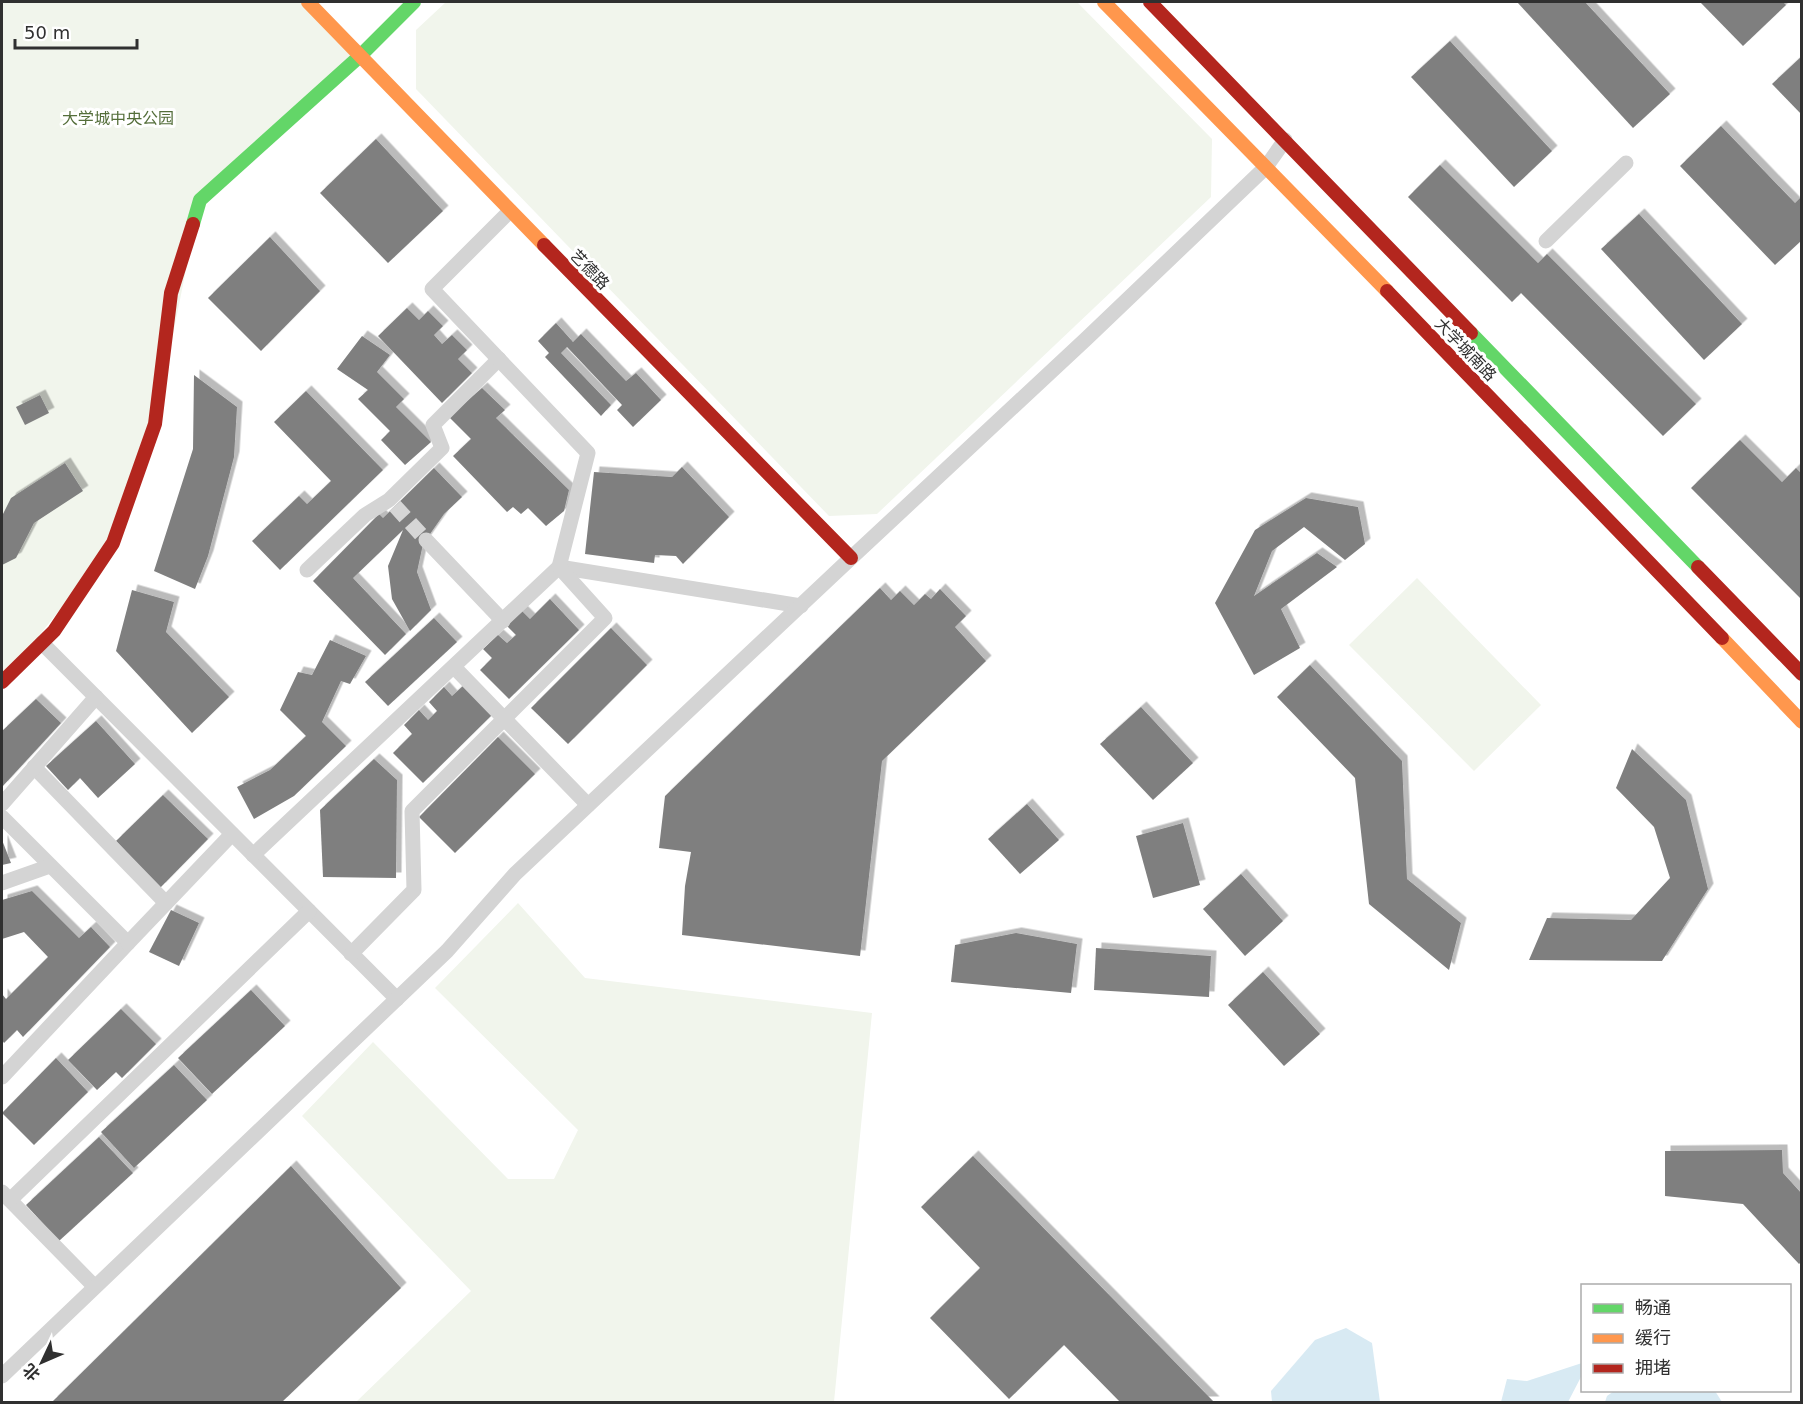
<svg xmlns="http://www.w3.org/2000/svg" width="1803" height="1404" viewBox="0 0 1803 1404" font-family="'DejaVu Sans','Noto Sans SC',sans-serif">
  <defs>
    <filter id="shadow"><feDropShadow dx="5.5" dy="-5.5" stdDeviation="0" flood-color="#0004"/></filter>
  </defs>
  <rect width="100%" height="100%" fill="#fff"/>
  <g fill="#f1f5ec">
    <polygon points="2,2 306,2 360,56 200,200 155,424 113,543 2,682"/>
    <polygon points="446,2 1077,2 1212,139 1211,197 877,514 829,516 416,89 416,30"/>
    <polygon points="1417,578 1541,705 1474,771 1349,645"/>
    <polygon points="518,903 585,978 872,1013 834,1402 356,1402 471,1291 302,1116 373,1042 508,1179 554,1179 578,1130 435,988"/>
  </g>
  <g fill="#d8eaf3">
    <polygon points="1346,1328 1372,1343 1380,1402 1272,1402 1271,1391 1315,1340"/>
    <polygon points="1582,1363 1582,1375 1568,1402 1501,1402 1507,1379 1527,1381"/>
    <polygon points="1614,1391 1715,1391 1722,1402 1605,1402 1607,1396"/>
  </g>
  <g fill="#7f7f7f" filter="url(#shadow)">
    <polygon points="1517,2 1585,2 1670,94 1633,128"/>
    <polygon points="1700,2 1783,2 1786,5 1743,46"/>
    <polygon points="1450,41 1552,151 1514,187 1411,77"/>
    <polygon points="1802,56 1802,115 1772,84"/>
    <polygon points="1721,126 1795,203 1802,196 1802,240 1775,265 1680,166"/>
    <polygon points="376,139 443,211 388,263 320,193"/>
    <polygon points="1440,165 1538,263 1547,254 1696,404 1663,436 1521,293 1512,302 1408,197"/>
    <polygon points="1639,214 1742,324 1704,360 1601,249"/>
    <polygon points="270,237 320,291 261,351 208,298"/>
    <polygon points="407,308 419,320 428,311 443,326 434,335 442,344 452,335 467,350 458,359 472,373 442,403 378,336"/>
    <polygon points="556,323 573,342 581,334 626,381 636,373 661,400 633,427 617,410 622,405 567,347 561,353 611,405 601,416 545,357 549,353 538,341"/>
    <polygon points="362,336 390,355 377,372 404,399 396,407 431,442 405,465 381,440 390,431 358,399 368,390 337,369"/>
    <polygon points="194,375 237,407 234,457 208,556 195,589 154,571 193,449"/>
    <polygon points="482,388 505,410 496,418 569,490 564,511 546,526 528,508 521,514 513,507 507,512 453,456 471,439 449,417"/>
    <polygon points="306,391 383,470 280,570 252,541 299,496 307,504 331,481 274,422"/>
    <polygon points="40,395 49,413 25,425 16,407"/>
    <polygon points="1740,440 1782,482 1796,468 1802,474 1802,600 1691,488"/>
    <polygon points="65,463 83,491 34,523 16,558 2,565 2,516 11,498"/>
    <polygon points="682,467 729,517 683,564 676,556 655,555 654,563 585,554 594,472 672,477"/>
    <polygon points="434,468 462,497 444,514 423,544 417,572 431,610 410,631 392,599 388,566 403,530 353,578 406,634 385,655 313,581 379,514 383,518"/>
    <polygon points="1306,498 1358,507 1365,544 1345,560 1304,527 1272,551 1254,596 1317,553 1337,567 1281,609 1300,648 1254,675 1215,603 1255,530"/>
    <polygon points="880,588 891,600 900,591 914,605 925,594 931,599 940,589 966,616 955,627 986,661 882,761 860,956 682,935 685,886 691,852 659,848 665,796"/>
    <polygon points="132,590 174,602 166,632 229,697 192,733 116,651"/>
    <polygon points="550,599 579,630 509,699 480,670 492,658 483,649 498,635 507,643 516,635 506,625 521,610 530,619"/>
    <polygon points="434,618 457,642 388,706 365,682"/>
    <polygon points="611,628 647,665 568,744 531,708"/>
    <polygon points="330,640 366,656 350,684 341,681 322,722 346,746 294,796 254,819 237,787 270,770 306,736 280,710 298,672 312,675"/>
    <polygon points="1310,665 1402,761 1407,879 1461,923 1449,970 1369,904 1355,778 1277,697"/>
    <polygon points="464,685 493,714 423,783 393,753 412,734 404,725 419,710 428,720 437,711 429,702 444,687 452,696"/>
    <polygon points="36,699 61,723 2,787 2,731"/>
    <polygon points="1141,707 1193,763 1153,800 1100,744"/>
    <polygon points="96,721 135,764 98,798 80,778 68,790 46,766"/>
    <polygon points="498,737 535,774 455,853 419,817"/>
    <polygon points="1632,749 1686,800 1708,889 1662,961 1529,960 1547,918 1631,920 1670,878 1654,827 1616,788"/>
    <polygon points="374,759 397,780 396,878 323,877 320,810"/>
    <polygon points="163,795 208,839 160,888 116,841"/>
    <polygon points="1027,804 1059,840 1020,874 988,839"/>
    <polygon points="1183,823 1200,885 1153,898 1136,836"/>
    <polygon points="2,840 11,863 2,865"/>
    <polygon points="1241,874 1283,921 1245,956 1203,909"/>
    <polygon points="32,891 79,938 91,927 110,947 23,1037 17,1030 4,1043 2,1040 2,994 6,999 48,957 24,932 2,939 2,900"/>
    <polygon points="171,910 199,923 179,966 149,952"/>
    <polygon points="1016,933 1077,944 1071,993 951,982 955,945"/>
    <polygon points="1096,948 1211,956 1209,997 1094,990"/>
    <polygon points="1263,972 1320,1034 1284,1066 1228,1005"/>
    <polygon points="251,990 285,1026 212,1094 178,1058"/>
    <polygon points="121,1009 156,1044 122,1078 116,1072 97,1090 68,1060"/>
    <polygon points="56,1058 88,1092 34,1145 2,1113"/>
    <polygon points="174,1065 207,1100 134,1168 101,1132"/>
    <polygon points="99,1137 133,1173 59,1241 26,1205"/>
    <polygon points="1782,1150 1783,1173 1802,1194 1802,1261 1799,1264 1743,1204 1665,1196 1665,1151"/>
    <polygon points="973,1156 1214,1402 1120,1402 1064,1345 1009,1399 930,1318 980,1268 921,1207"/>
    <polygon points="291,1166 401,1288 282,1402 52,1402"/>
  </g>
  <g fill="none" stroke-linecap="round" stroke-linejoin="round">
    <polyline stroke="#d6d6d6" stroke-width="15" stroke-dasharray="15 8" stroke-linecap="butt" points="395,506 426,540"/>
    <g stroke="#d4d4d4" stroke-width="15">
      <polyline points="1546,241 1626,163"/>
      <polyline points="426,540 503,621"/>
      <polyline points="307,570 365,515 389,500 442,448 433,425 499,359"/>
      <polyline points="42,643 397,999"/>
      <polyline points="454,667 588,805"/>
      <polyline points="34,767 166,903"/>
      <polyline points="2,804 96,697"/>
      <polyline points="2,817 128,943 2,1077"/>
      <polyline points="253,855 559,567 801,606"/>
      <polyline points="2,883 50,866"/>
      <polyline points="128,943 232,834"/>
      <polyline points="351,954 414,890 412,811 605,618 559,567 588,453 432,289 510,211"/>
      <polyline points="2,1192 94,1286"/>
      <polyline points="10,1200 309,911"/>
      <polyline points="2,1376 447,951 515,874 851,558 1086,339 1266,167 1285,140"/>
    </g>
    <g stroke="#63d668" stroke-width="14">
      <polyline points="193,224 200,200 360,56 414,2"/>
      <polyline points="1471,333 1698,567"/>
    </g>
    <g stroke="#ff974d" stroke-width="14">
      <polyline points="308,2 544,245"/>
      <polyline points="1104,2 1387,291"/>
      <polyline points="1722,638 1802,722"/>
    </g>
    <g stroke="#b3261e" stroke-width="14">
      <polyline points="1150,2 1471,333"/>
      <polyline points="544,245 851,558"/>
      <polyline points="1387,291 1722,638"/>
      <polyline points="1698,567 1802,674"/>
      <polyline points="2,682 54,631 113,543 155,424 171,293 193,224"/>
    </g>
  </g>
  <g text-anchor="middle" stroke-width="6" stroke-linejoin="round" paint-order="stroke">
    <g font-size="16" fill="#546e3a" stroke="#fff">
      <text x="118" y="124">大学城中央公园</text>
    </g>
    <g font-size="16" fill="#303030" stroke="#fff">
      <text transform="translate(590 269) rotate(46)" y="6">艺德路</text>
      <text transform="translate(1466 349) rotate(46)" y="6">大学城南路</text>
    </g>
  </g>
  <rect width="1803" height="1404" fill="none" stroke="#303030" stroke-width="6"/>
  <rect x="1581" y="1284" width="210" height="108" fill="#ffffff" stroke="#acacac" stroke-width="1.5"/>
  <rect x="1593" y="1304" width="30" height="9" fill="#63d668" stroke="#acacac" stroke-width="1.5"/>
  <text x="1635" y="1314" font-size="18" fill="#303030">畅通</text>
  <rect x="1593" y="1334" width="30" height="9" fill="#ff974d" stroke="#acacac" stroke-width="1.5"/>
  <text x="1635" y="1344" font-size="18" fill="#303030">缓行</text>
  <rect x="1593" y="1364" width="30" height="9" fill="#b3261e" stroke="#acacac" stroke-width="1.5"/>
  <text x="1635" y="1374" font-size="18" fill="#303030">拥堵</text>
  <g transform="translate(42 1362) rotate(226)" stroke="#ffffff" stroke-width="4.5" paint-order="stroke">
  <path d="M0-4.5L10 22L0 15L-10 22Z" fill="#303030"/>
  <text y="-9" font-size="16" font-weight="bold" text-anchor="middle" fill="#303030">北</text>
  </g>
  <path d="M15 39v9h122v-9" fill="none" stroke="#303030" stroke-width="3"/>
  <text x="24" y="39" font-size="18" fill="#303030" stroke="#ffffff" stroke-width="4.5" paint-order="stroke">50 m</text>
</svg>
